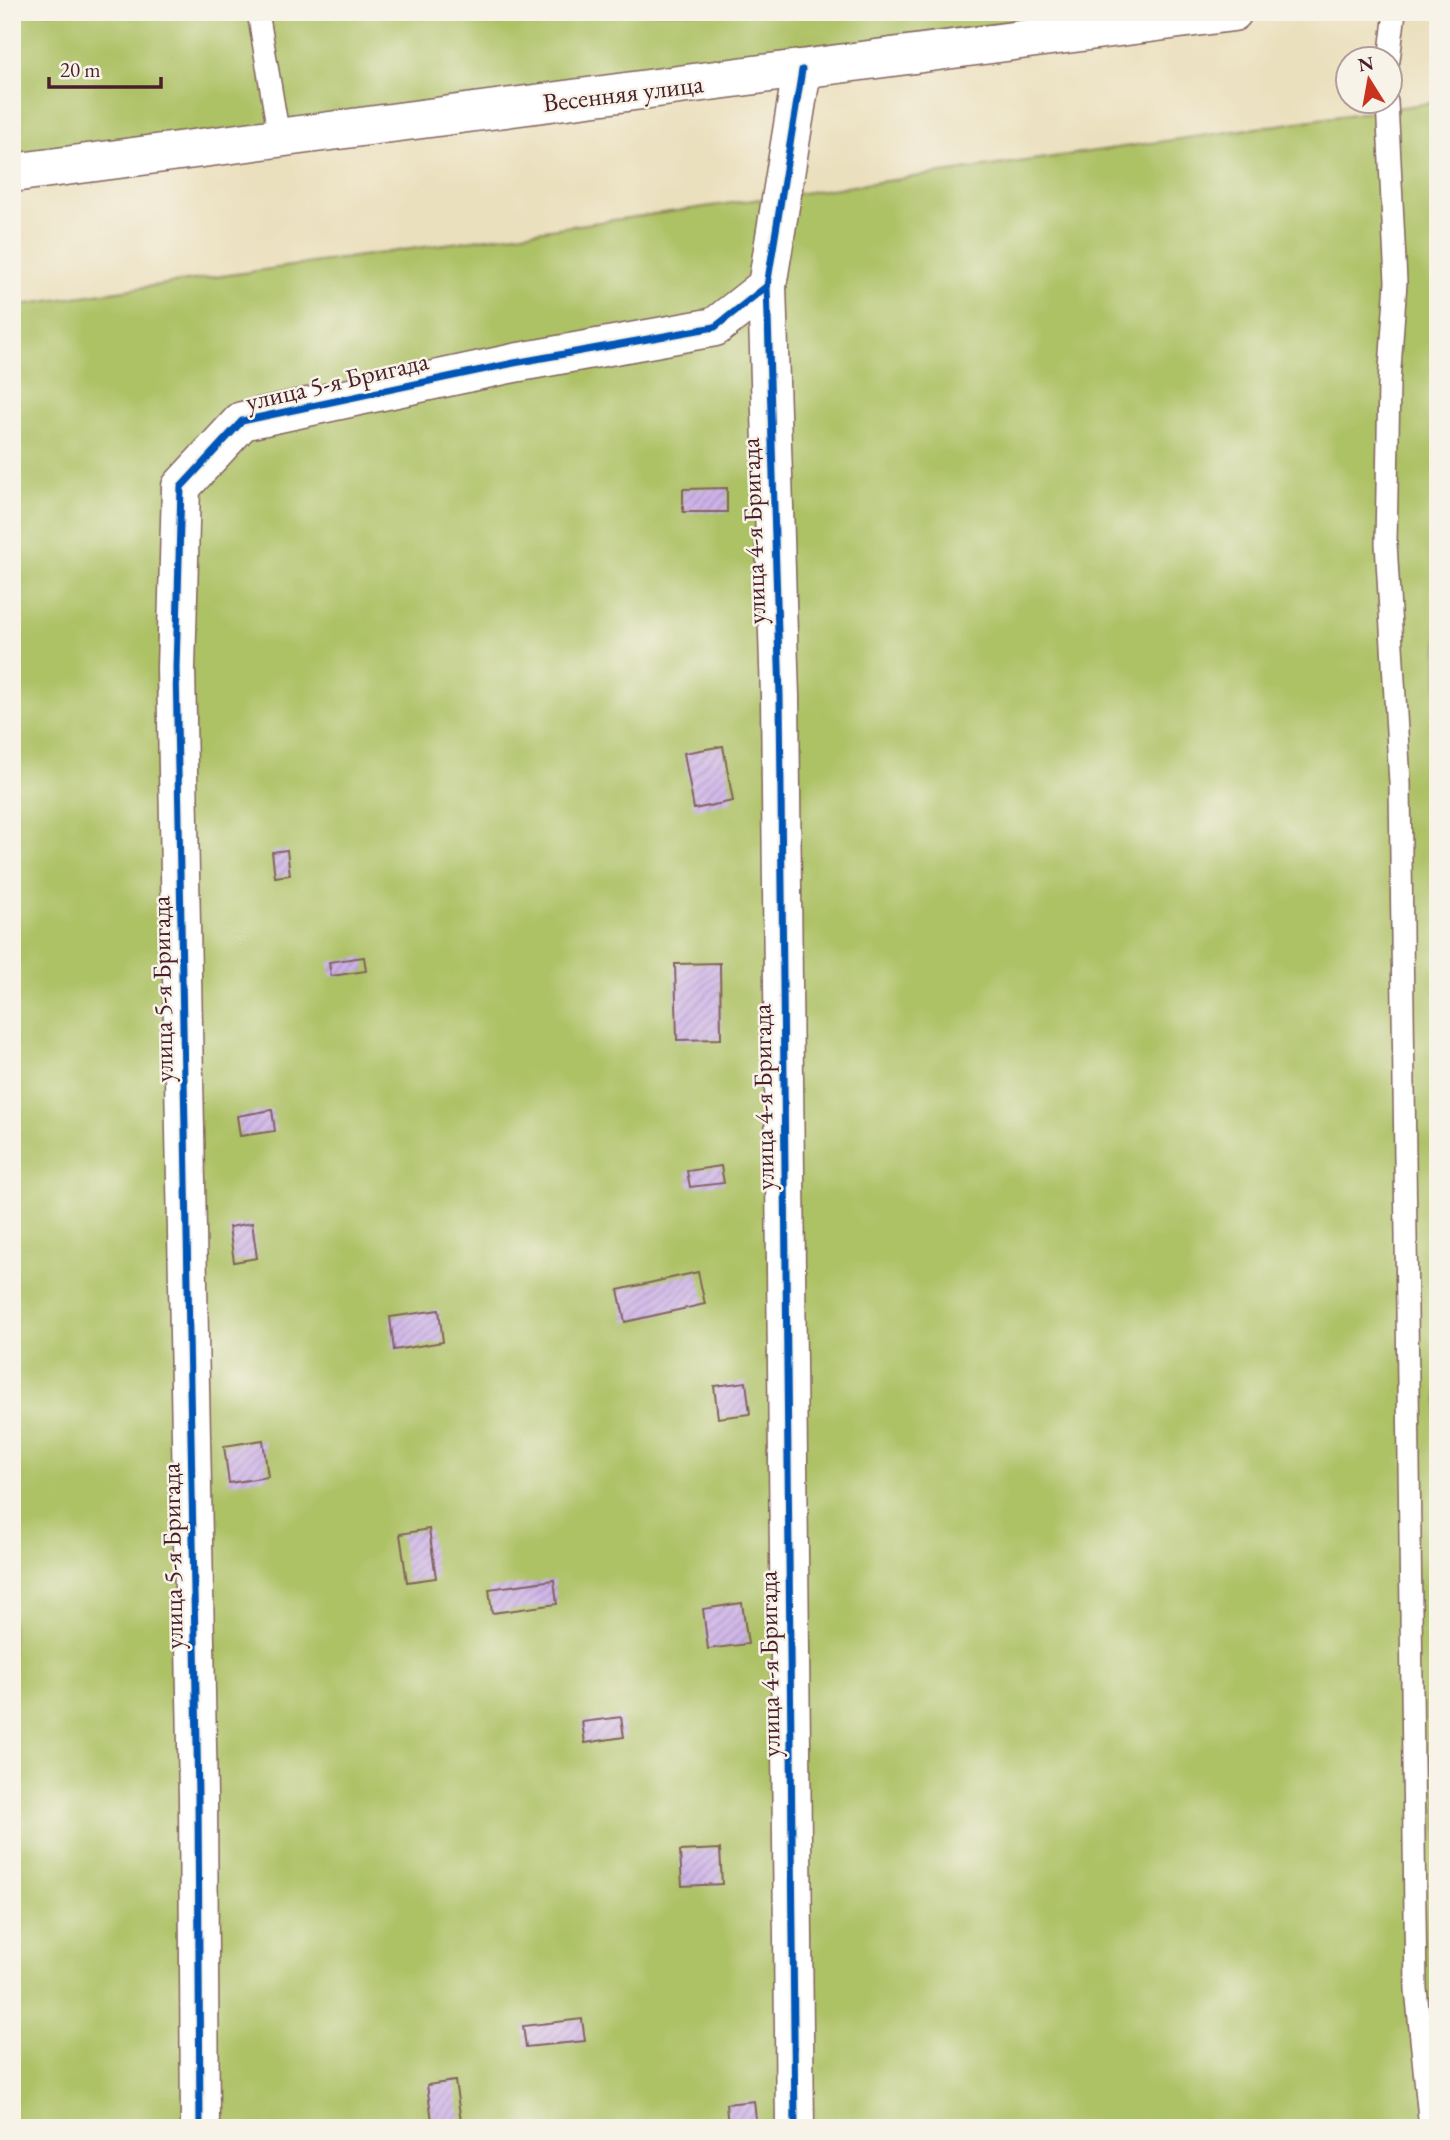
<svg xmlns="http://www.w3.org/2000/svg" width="1450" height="2140" viewBox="0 0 1450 2140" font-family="'EB Garamond',serif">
  <defs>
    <pattern id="building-hatch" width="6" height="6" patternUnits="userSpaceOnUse" patternTransform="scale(1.75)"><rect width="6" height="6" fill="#cdb2e9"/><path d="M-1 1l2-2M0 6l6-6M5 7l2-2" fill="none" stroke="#a890bd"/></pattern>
  </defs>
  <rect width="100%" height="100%" fill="#f7f3e8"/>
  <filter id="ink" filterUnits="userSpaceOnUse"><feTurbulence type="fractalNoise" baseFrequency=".0143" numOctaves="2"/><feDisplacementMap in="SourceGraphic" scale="14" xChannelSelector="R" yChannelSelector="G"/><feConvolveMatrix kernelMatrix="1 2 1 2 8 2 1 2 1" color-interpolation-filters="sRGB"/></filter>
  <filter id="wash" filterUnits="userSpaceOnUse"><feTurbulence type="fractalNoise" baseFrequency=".00686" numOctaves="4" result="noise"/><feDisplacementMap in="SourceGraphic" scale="28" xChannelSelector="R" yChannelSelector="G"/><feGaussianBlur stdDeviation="1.57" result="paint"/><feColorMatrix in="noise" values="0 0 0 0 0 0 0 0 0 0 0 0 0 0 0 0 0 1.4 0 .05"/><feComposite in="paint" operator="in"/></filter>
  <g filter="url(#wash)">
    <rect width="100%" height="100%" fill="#ebe0be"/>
    <g fill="#adc165" stroke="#7c7048" stroke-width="2">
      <polygon points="12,12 1233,12 12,173"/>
      <polygon points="1438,102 1438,2128 12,2128 12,306"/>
    </g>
    <g id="blocks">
      <g fill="url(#building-hatch)">
        <polygon points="727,488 727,512 683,512 683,489"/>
        <polygon points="723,746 733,801 694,809 684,753"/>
        <polygon points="287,850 290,875 275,877 272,852"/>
        <polygon points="364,957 366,971 331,976 329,962"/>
        <polygon points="720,963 721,1039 677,1040 675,964"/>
        <polygon points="272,1110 275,1131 240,1136 237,1116"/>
        <polygon points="721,1166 724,1183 690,1187 687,1171"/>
        <polygon points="252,1223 257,1258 234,1262 229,1227"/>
        <polygon points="698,1272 705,1304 625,1322 618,1290"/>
        <polygon points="439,1310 443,1342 394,1350 390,1317"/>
        <polygon points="746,1382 750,1414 718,1418 714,1386"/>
        <polygon points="263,1440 268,1477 229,1483 224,1446"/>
        <polygon points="429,1529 436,1578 407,1582 400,1534"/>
        <polygon points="554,1580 557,1604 492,1613 489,1589"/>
        <polygon points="742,1603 748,1644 708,1649 703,1609"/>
        <polygon points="621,1717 624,1737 585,1743 582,1722"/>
        <polygon points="720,1849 722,1884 682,1886 680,1851"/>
        <polygon points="582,2019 585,2041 526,2047 523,2026"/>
        <polygon points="455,2081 462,2128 433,2128 427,2085"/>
        <polygon points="754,2101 757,2128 728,2128 726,2104"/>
      </g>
    </g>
  </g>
  <g filter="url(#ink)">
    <use href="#blocks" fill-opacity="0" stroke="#82635e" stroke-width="2"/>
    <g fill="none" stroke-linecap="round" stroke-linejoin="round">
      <g stroke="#82635e" stroke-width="24">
        <g id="lane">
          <polyline points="258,12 279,137"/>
          <polyline points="1389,60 1395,12"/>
          <polyline points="1387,102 1396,282 1389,383 1386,543 1400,783 1416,1989 1430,2128"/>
        </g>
      </g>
      <g stroke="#82635e" stroke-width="41">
        <g id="street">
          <polyline points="12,173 1233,12"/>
          <polyline points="200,2128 198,1796 176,668 181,487 242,421 514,363 715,327 767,286"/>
          <polyline points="795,2128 780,696 767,286 802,70"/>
        </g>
      </g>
      <use href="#lane" stroke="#fff" stroke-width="21"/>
      <use href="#street" stroke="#fff" stroke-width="38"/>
      <g stroke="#f7f3e8" stroke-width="11">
        <g id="cycleway">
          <polyline points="200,2128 198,1796 176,668 181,487 242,421 514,363 715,327 767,286"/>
          <polyline points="795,2128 780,696 767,286 802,70"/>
        </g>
      </g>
      <use href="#cycleway" stroke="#0057b8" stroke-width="7"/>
    </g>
  </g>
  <g text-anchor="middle" stroke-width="5" stroke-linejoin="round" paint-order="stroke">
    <g font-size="26" fill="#4a1f2b" stroke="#f7f3e8">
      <text transform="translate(623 93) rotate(-7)" y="9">Весенняя улица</text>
      <text transform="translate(337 381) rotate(-13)" y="9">улица 5-я Бригада</text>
      <text transform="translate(753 531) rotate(-92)" y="9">улица 4-я Бригада</text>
      <text transform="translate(162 989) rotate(-91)" y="9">улица 5-я Бригада</text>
      <text transform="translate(763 1097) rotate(-91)" y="9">улица 4-я Бригада</text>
      <text transform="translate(172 1556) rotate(-91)" y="9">улица 5-я Бригада</text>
      <text transform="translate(769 1664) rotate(-91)" y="9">улица 4-я Бригада</text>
    </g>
  </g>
  <rect width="1450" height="2140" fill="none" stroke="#f7f3e8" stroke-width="42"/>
  <g transform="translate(1369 80) rotate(349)"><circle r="33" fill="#f7f3e8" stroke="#b29e9c" stroke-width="2"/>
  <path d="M0-5L12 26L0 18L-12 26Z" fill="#c8321e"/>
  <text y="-10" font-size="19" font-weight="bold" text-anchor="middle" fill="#4a1f2b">N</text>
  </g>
  <path d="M49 77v10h112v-10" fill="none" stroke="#4a1f2b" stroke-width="3.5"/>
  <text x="60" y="77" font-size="21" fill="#4a1f2b" stroke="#f7f3e8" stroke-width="5" paint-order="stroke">20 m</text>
</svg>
